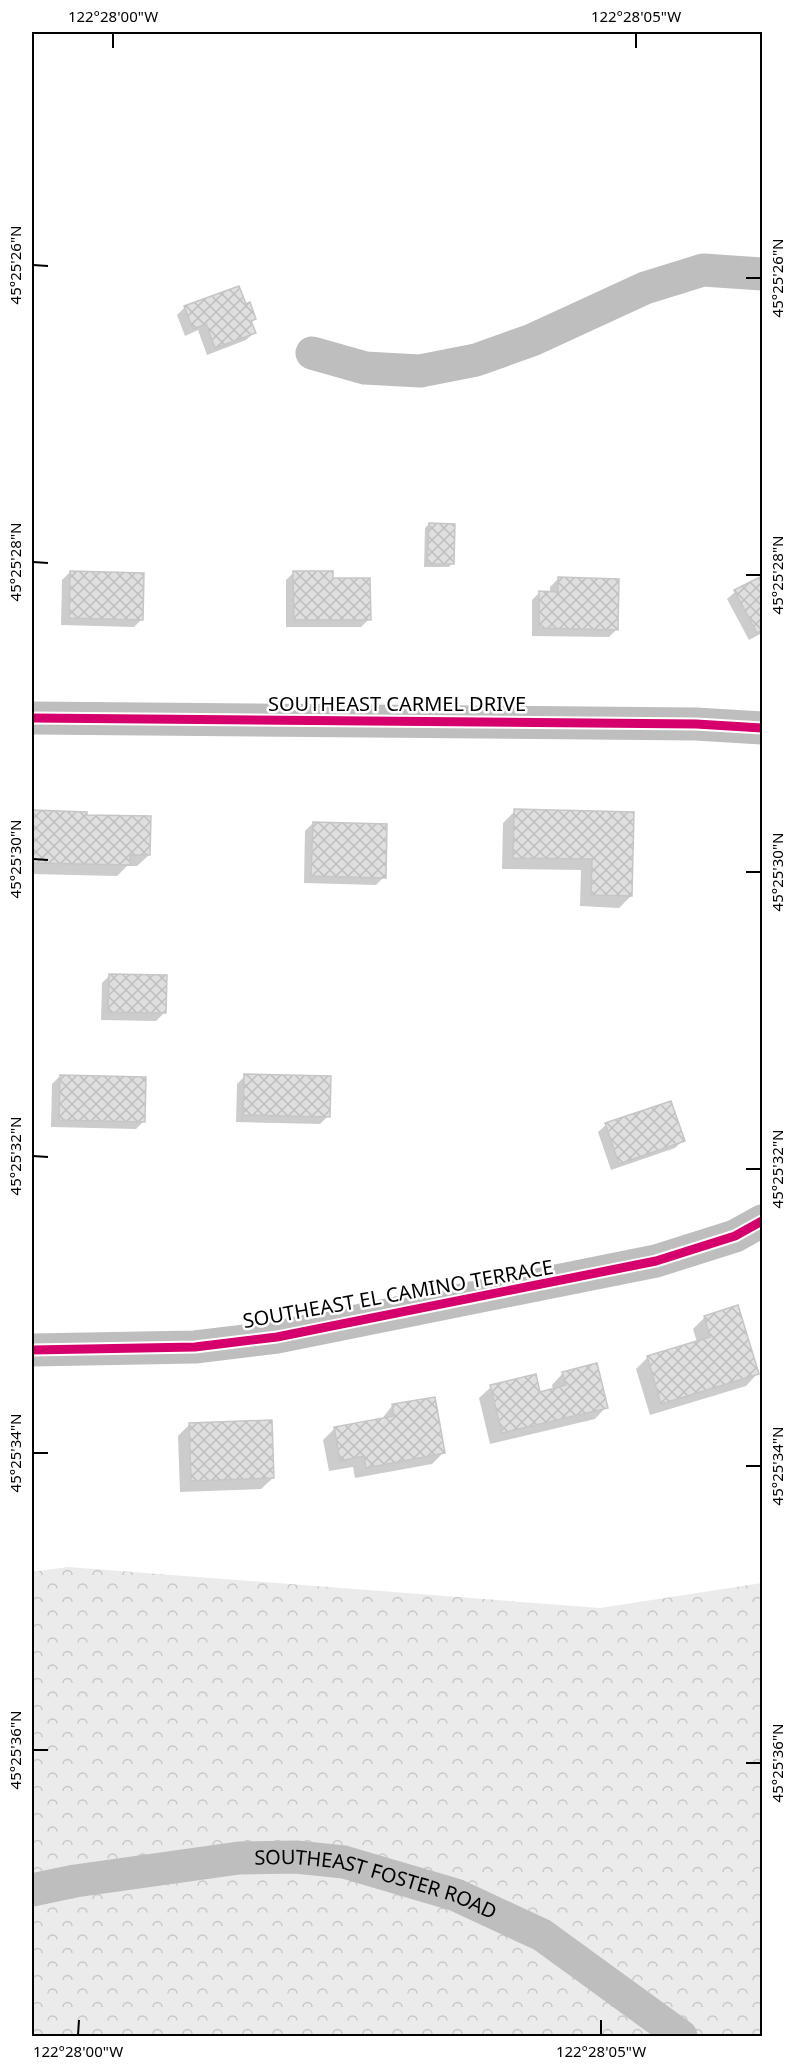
<svg xmlns="http://www.w3.org/2000/svg" width="794" height="2068" viewBox="0 0 794 2068" font-family="'Noto Sans',sans-serif">
  <defs>
    <pattern id="forest-crowns" width="20" height="18" patternUnits="userSpaceOnUse" patternTransform="scale(1.5)"><rect width="20" height="18" fill="#ebebeb"/><path d="M2 6a3 3 0 1 1 6 0M12 15a3 3 0 1 1 6 0" fill="none" stroke="#c8c8c8"/></pattern>
    <pattern id="building-cross-hatch" width="8" height="8" patternUnits="userSpaceOnUse" patternTransform="scale(1.5)"><rect width="8" height="8" fill="#dfdfdf"/><path d="M0 0l8 8M0 8l8-8" fill="none" stroke="#bebebe"/></pattern>
  </defs>
  <rect width="100%" height="100%" fill="#fff"/>
  <polygon fill="url(#forest-crowns)" points="68,1567 600,1608 762,1583 762,2036 32,2036 32,1572"/>
  <g fill="#0003">
    <polygon points="245,306 255,319 251,323 254,333 246,340 207,355 198,330 185,336 177,315 185,307"/>
    <polygon points="429,524 452,563 449,567 424,567 425,528"/>
    <polygon points="70,572 142,619 134,627 61,625 62,580"/>
    <polygon points="294,572 332,580 369,619 361,627 286,627 286,580"/>
    <polygon points="762,577 762,633 749,640 727,599 735,592"/>
    <polygon points="558,579 617,629 609,637 532,636 532,600 540,592 550,593 550,587"/>
    <polygon points="515,811 633,814 631,896 619,908 580,906 581,870 502,869 503,823"/>
    <polygon points="32,812 150,818 149,855 137,866 127,866 117,876 32,874"/>
    <polygon points="313,823 384,877 376,885 304,883 305,831"/>
    <polygon points="110,975 164,1013 156,1021 101,1020 102,983"/>
    <polygon points="60,1076 144,1121 136,1129 51,1127 52,1084"/>
    <polygon points="245,1076 328,1116 320,1124 236,1122 237,1084"/>
    <polygon points="606,1125 683,1140 675,1148 611,1170 598,1132"/>
    <polygon points="705,1317 757,1374 746,1386 650,1415 636,1369 647,1358 697,1342 693,1329"/>
    <polygon points="563,1373 606,1407 595,1419 490,1444 479,1398 491,1387 539,1394 553,1390 552,1385"/>
    <polygon points="392,1406 444,1452 432,1464 355,1478 353,1467 329,1471 323,1440 334,1429 381,1420"/>
    <polygon points="190,1424 273,1478 261,1489 180,1492 178,1436"/>
  </g>
  <g fill="url(#building-cross-hatch)" stroke="#c6c6c6" stroke-width="1.5">
    <polygon points="239,286 246,304 250,302 256,319 251,321 256,333 215,348 206,324 193,329 184,306"/>
    <polygon points="429,523 455,524 454,564 427,564"/>
    <polygon points="70,571 144,573 143,620 69,618"/>
    <polygon points="293,571 333,571 333,578 370,578 371,620 294,620"/>
    <polygon points="762,576 762,630 757,633 734,590"/>
    <polygon points="558,577 619,579 618,630 539,628 539,591 558,592"/>
    <polygon points="514,809 634,812 632,896 591,895 592,859 513,858"/>
    <polygon points="32,810 87,812 87,815 151,816 150,855 130,855 130,865 32,863"/>
    <polygon points="313,822 387,824 386,878 311,876"/>
    <polygon points="109,974 167,975 166,1013 108,1012"/>
    <polygon points="244,1074 331,1076 330,1117 243,1115"/>
    <polygon points="60,1075 146,1077 145,1122 59,1120"/>
    <polygon points="671,1101 685,1141 619,1164 605,1123"/>
    <polygon points="738,1305 759,1374 661,1404 647,1356 710,1337 704,1316"/>
    <polygon points="597,1363 608,1408 502,1433 490,1385 536,1374 540,1392 566,1385 562,1372"/>
    <polygon points="435,1397 445,1453 366,1468 364,1456 340,1461 334,1427 394,1416 392,1404"/>
    <polygon points="272,1420 274,1478 191,1481 189,1423"/>
  </g>
  <g fill="none" stroke-linecap="round" stroke-linejoin="round">
    <g stroke="#bebebe" stroke-width="33">
      <polyline points="312,353 365,368 420,371 476,360 532,340 645,288 703,270 762,274"/>
      <polyline points="32,718 696,724 762,728"/>
      <polyline points="32,1350 195,1347 277,1337 656,1261 735,1236 762,1221"/>
    </g>
    <path stroke="#bebebe" stroke-width="33" id="s1" d="M32 1890 75 1881 239 1858 296 1857 344 1862 456 1895 542 1935 681 2036"/>
    <g stroke="#fff" stroke-width="13">
      <g id="cycleway">
        <polyline points="32,718 696,724 762,728"/>
        <polyline points="32,1350 195,1347 277,1337 656,1261 735,1236 762,1221"/>
      </g>
    </g>
    <use href="#cycleway" stroke="#d6006c" stroke-width="9"/>
  </g>
  <path fill="none" stroke="#000" stroke-width="2" d="M113 48V33M636 48V33M33 265 48 266M746 278H761M33 562 48 563M746 575H761M33 859 48 860M746 872H761M33 1156 48 1157M746 1169H761M33 1453H48M746 1466H761M33 1750H48M746 1763H761M78 2035 79 2020M601 2035V2020"/>
  <g text-anchor="middle" stroke-width="5" stroke-linejoin="round" paint-order="stroke">
    <g font-size="20" fill="#000" stroke="#fff">
      <text x="397" y="711">SOUTHEAST CARMEL DRIVE</text>
      <text transform="translate(398 1294) rotate(-10)" y="7">SOUTHEAST EL CAMINO TERRACE</text>
      <text dy="7" stroke="none"><textPath href="#s1" startOffset="350">SOUTHEAST FOSTER ROAD</textPath></text>
    </g>
  </g>
  <rect width="794" height="2068" fill="none" stroke="#ffffff" stroke-width="66"/>
  <rect x="33" y="33" width="728" height="2002" fill="none" stroke="#000" stroke-width="2"/>
  <g font-size="15" text-anchor="middle" fill="#000">
    <text x="113" y="22">122°28'00"W</text>
    <text x="636" y="22">122°28'05"W</text>
    <text transform="translate(16 265) rotate(-90)" y="5">45°25'26"N</text>
    <text transform="translate(778 278) rotate(-90)" y="5">45°25'26"N</text>
    <text transform="translate(16 562) rotate(-90)" y="5">45°25'28"N</text>
    <text transform="translate(778 575) rotate(-90)" y="5">45°25'28"N</text>
    <text transform="translate(16 859) rotate(-90)" y="5">45°25'30"N</text>
    <text transform="translate(778 872) rotate(-90)" y="5">45°25'30"N</text>
    <text transform="translate(16 1156) rotate(-90)" y="5">45°25'32"N</text>
    <text transform="translate(778 1169) rotate(-90)" y="5">45°25'32"N</text>
    <text transform="translate(16 1453) rotate(-90)" y="5">45°25'34"N</text>
    <text transform="translate(778 1466) rotate(-90)" y="5">45°25'34"N</text>
    <text transform="translate(16 1750) rotate(-90)" y="5">45°25'36"N</text>
    <text transform="translate(778 1763) rotate(-90)" y="5">45°25'36"N</text>
    <text x="78" y="2057">122°28'00"W</text>
    <text x="601" y="2057">122°28'05"W</text>
  </g>
</svg>
